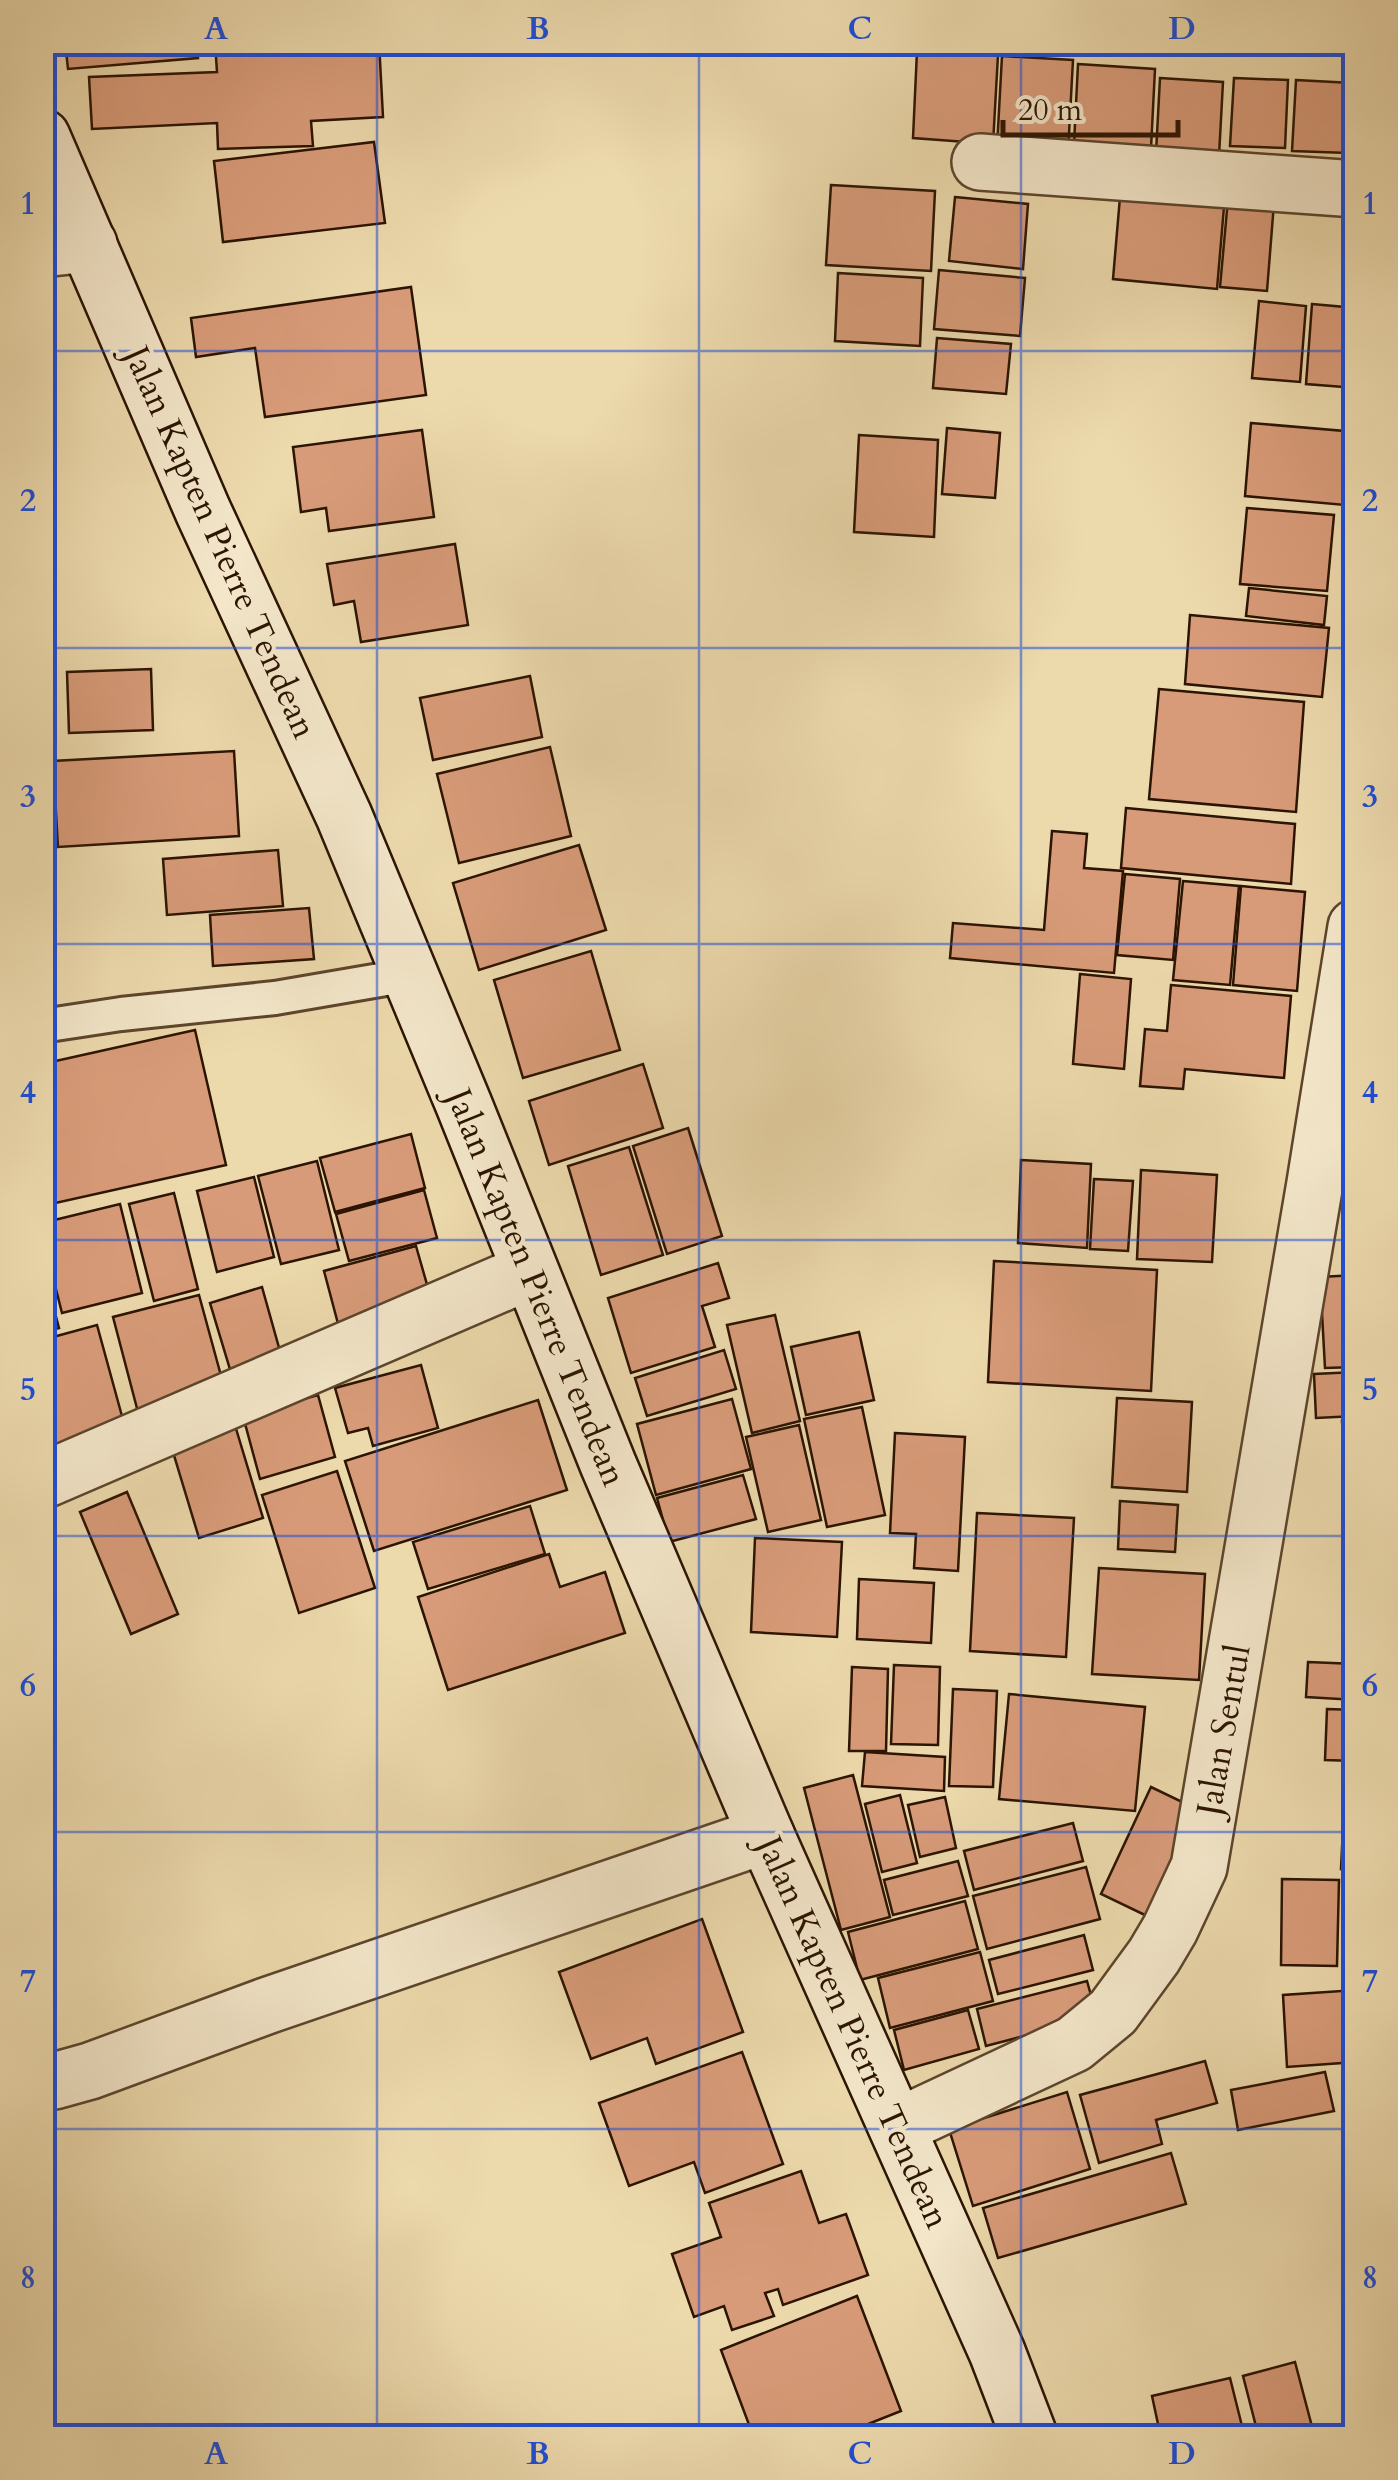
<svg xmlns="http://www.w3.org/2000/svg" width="1398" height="2480" viewBox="0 0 1398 2480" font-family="Cardo,serif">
  <rect width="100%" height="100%" fill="#ecd9ac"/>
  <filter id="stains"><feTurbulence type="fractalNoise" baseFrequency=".002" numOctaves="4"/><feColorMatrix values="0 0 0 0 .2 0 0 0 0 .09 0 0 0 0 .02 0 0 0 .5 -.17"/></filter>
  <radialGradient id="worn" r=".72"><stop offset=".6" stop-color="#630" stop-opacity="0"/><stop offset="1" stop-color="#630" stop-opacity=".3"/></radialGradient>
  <g fill="#d89b79" stroke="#2c1402" stroke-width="2.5">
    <polygon points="65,42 197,42 198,58 68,69"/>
    <polygon points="215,42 379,42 383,117 311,121 313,146 218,149 217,123 92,129 89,77 217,72"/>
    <polygon points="917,51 998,55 993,144 913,138"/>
    <polygon points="1002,56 1073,60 1068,152 997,147"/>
    <polygon points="1078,64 1155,69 1151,148 1074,144"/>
    <polygon points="1160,78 1223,82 1219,156 1156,153"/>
    <polygon points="1234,78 1288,80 1285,148 1230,146"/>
    <polygon points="1296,80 1352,83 1348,153 1292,151"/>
    <polygon points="374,142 385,223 223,242 214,161"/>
    <polygon points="831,185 935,191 931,271 826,265"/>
    <polygon points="955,197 1028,204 1023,269 949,261"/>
    <polygon points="1120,197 1224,207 1217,289 1113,279"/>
    <polygon points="1228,199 1274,203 1267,291 1220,287"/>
    <polygon points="939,270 1025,278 1020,336 934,329"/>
    <polygon points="838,273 923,278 920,346 835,341"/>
    <polygon points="411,287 426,395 265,417 255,348 196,357 191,318"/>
    <polygon points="1259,301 1306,306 1300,382 1252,378"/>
    <polygon points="1312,304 1356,308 1356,388 1306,384"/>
    <polygon points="937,338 1011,344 1006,394 933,388"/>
    <polygon points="1251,423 1356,432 1356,506 1245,496"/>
    <polygon points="947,428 1000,433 995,498 942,494"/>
    <polygon points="422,430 434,517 329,531 326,508 301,512 293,447"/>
    <polygon points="859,435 938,440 934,537 854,532"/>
    <polygon points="1247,508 1334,515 1327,591 1240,584"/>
    <polygon points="455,544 468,625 361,642 354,601 334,605 327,564"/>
    <polygon points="1249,588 1327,596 1324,625 1246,616"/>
    <polygon points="1190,615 1329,628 1322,697 1185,684"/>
    <polygon points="151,669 153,730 69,733 67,672"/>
    <polygon points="530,676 542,737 433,760 420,698"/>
    <polygon points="1159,689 1304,702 1296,812 1149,799"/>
    <polygon points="550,747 571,836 459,863 437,774"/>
    <polygon points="234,751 239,836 58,847 53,761"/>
    <polygon points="1126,808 1295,824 1291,884 1121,868"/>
    <polygon points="1052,831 1087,834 1084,868 1123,871 1114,973 950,958 953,923 1044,930"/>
    <polygon points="579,845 606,930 479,970 453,883"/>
    <polygon points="278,850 283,906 167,915 163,859"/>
    <polygon points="1125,874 1180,879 1173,960 1117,955"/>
    <polygon points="1183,881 1239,886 1230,985 1173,980"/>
    <polygon points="1241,886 1305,892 1297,991 1233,985"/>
    <polygon points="309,908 314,959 213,966 210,915"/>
    <polygon points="591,951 620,1050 523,1078 494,980"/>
    <polygon points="1080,974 1131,979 1124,1069 1073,1064"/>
    <polygon points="1171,985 1291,996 1284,1078 1185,1069 1183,1089 1140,1086 1145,1029 1167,1031"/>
    <polygon points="195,1030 226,1165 42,1206 42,1064"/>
    <polygon points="643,1064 663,1128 549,1165 529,1101"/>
    <polygon points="688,1128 722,1236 667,1254 633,1146"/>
    <polygon points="411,1134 425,1188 335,1212 320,1158"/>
    <polygon points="629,1147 663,1255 601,1275 568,1166"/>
    <polygon points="1021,1160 1091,1164 1087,1248 1018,1243"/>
    <polygon points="317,1161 339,1250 281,1264 258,1176"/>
    <polygon points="1141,1170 1217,1175 1212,1262 1137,1259"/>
    <polygon points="254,1177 274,1257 217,1272 197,1191"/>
    <polygon points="1094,1179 1133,1181 1128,1251 1090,1249"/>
    <polygon points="424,1190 437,1238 349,1261 336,1214"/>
    <polygon points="174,1193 198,1289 154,1301 129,1204"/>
    <polygon points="120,1204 142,1293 62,1313 42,1234 42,1223"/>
    <polygon points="416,1246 434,1309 341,1335 324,1271"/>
    <polygon points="994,1261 1157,1270 1151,1391 988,1382"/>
    <polygon points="718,1263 729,1298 702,1306 715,1347 631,1373 608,1298"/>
    <polygon points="42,1264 59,1328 42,1332"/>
    <polygon points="1356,1275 1356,1367 1325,1368 1320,1277"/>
    <polygon points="262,1287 283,1362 232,1376 210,1303"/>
    <polygon points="199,1295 226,1394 139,1416 113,1317"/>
    <polygon points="775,1315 800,1421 752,1433 727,1325"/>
    <polygon points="97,1325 128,1438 42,1461 42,1340"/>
    <polygon points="859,1332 874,1400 806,1415 791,1347"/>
    <polygon points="724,1350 736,1389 647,1416 635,1378"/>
    <polygon points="421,1365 438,1428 373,1446 368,1428 348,1433 335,1388"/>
    <polygon points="1356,1372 1356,1416 1316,1418 1314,1374"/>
    <polygon points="318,1395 335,1457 260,1479 243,1416"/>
    <polygon points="1117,1398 1192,1402 1187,1492 1112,1487"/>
    <polygon points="732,1399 751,1469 656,1495 637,1424"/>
    <polygon points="538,1400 567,1490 374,1551 345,1461"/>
    <polygon points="862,1407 885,1515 827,1527 804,1419"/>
    <polygon points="1356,1420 1356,1500 1346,1500 1342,1421"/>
    <polygon points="234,1422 263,1518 199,1538 170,1442"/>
    <polygon points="799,1425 821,1520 768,1532 746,1437"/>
    <polygon points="895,1433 965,1437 958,1571 914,1568 916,1534 890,1533"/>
    <polygon points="337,1471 375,1588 299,1613 262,1495"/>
    <polygon points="743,1475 756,1519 669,1542 657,1498"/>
    <polygon points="127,1492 178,1614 131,1634 80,1512"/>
    <polygon points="1120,1501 1178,1505 1175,1552 1118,1549"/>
    <polygon points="530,1506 545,1554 428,1589 413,1542"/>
    <polygon points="977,1513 1074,1518 1066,1657 970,1651"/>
    <polygon points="755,1538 842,1542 837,1637 751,1632"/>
    <polygon points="549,1554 560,1587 605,1572 625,1633 448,1690 418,1597"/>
    <polygon points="1099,1568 1205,1574 1199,1680 1092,1674"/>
    <polygon points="859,1579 934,1583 931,1643 857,1639"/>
    <polygon points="1308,1662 1356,1664 1356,1700 1306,1697"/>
    <polygon points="894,1665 940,1667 938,1745 891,1744"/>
    <polygon points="852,1667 888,1669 886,1751 849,1751"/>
    <polygon points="953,1689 997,1691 993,1787 949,1786"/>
    <polygon points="1009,1694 1145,1707 1135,1811 999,1799"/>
    <polygon points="1327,1709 1356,1710 1356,1761 1325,1760"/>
    <polygon points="865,1752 945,1757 944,1791 862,1786"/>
    <polygon points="1346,1766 1356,1766 1356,1870 1341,1869"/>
    <polygon points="853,1775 890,1917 841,1930 804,1788"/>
    <polygon points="1151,1787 1199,1810 1149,1917 1101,1894"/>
    <polygon points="900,1795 917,1863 882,1872 865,1804"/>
    <polygon points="945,1797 956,1848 920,1857 908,1805"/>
    <polygon points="1073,1823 1083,1861 974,1890 964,1851"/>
    <polygon points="958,1861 968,1896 893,1915 884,1880"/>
    <polygon points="1086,1867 1100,1919 987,1949 973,1896"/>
    <polygon points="1282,1879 1339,1880 1337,1966 1281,1965"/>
    <polygon points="1345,1879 1356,1880 1356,1971 1344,1971"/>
    <polygon points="965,1901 978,1949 860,1980 848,1932"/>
    <polygon points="702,1919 743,2032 656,2064 647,2038 591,2059 559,1972"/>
    <polygon points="1084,1935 1093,1970 998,1994 989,1960"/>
    <polygon points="980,1952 993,2001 890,2028 878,1978"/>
    <polygon points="1087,1981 1097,2017 986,2046 977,2009"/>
    <polygon points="1356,1990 1356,2062 1287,2067 1283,1995"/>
    <polygon points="968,2010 979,2049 904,2070 894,2030"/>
    <polygon points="742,2052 783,2164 705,2193 694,2162 629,2186 599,2103"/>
    <polygon points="1205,2061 1217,2103 1156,2120 1162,2144 1099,2163 1080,2095"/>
    <polygon points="1325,2072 1334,2111 1238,2130 1231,2090"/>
    <polygon points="1067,2092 1090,2169 973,2206 949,2129"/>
    <polygon points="1171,2153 1186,2204 998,2258 983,2208"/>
    <polygon points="801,2171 819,2223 846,2214 868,2275 783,2305 778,2289 765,2293 774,2316 732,2330 724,2306 694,2317 672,2254 721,2237 709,2203"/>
    <polygon points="857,2296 901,2411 833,2438 754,2438 721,2350"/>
    <polygon points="1295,2362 1315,2438 1259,2438 1243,2376"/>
    <polygon points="1230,2378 1245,2438 1161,2438 1152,2396"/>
  </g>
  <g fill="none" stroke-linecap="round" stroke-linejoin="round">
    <g stroke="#5c452c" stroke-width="38">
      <polyline id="service" points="42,1026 121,1014 275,998 409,975"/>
    </g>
    <g stroke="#5c452c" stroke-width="60">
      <g id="minor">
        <polyline points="980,162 1356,189"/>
        <polyline points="42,249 89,244"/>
        <polyline points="42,1481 530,1271"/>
        <polyline points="42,2077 54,2081 90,2071 266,2006 766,1835"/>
        <polyline points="897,2127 1074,2044 1113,2012 1154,1956 1170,1929 1199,1867 1315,1183 1356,927"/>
      </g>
    </g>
    <g stroke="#2c1402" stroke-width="60">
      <polyline id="secondary" points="42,137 203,511 344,816 464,1105 608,1464 766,1835 997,2352 1030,2438"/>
    </g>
    <use href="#service" stroke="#f3e6c9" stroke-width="32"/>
    <use href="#minor" stroke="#f3e6c9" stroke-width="55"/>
    <use href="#secondary" stroke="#f3e6c9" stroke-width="55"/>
  </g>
  <path fill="none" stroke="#1d4ed8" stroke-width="2.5" stroke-opacity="0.55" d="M377 42V2438M699 42V2438M1021 42V2438M42 351H1356M42 648H1356M42 944H1356M42 1240H1356M42 1536H1356M42 1832H1356M42 2129H1356"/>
  <g text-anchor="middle" stroke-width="8" stroke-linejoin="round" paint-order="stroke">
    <g font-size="35" fill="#2c1402" stroke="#f3e6c9">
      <text transform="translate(221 542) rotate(66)" y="12">Jalan Kapten Pierre Tendean</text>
      <text transform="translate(537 1287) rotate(68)" y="12">Jalan Kapten Pierre Tendean</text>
      <text transform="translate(1223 1730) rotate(-80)" y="12">Jalan Sentul</text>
      <text transform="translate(854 2032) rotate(66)" y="12">Jalan Kapten Pierre Tendean</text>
    </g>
  </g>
  <rect width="1398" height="2480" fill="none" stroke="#ecd9ac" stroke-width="110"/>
  <path d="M1003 120v15h175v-15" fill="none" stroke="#2c1402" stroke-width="5"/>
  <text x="1018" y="120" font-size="30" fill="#2c1402" stroke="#f3e6c9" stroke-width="8" paint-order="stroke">20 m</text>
  <rect x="55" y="55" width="1288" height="2370" fill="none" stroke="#1d4ed8" stroke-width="4"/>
  <g font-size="32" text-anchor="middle" font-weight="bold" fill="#1d4ed8">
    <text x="216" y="39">A</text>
    <text x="538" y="39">B</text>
    <text x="860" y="39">C</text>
    <text x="1182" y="39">D</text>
    <text x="28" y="214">1</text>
    <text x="1370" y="214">1</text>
    <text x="28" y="511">2</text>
    <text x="1370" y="511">2</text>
    <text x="28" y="807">3</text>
    <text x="1370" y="807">3</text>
    <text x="28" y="1103">4</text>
    <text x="1370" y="1103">4</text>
    <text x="28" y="1400">5</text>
    <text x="1370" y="1400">5</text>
    <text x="28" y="1696">6</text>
    <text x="1370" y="1696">6</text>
    <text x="28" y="1992">7</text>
    <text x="1370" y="1992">7</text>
    <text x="28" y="2288">8</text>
    <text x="1370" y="2288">8</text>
    <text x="216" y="2464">A</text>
    <text x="538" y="2464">B</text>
    <text x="860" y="2464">C</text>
    <text x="1182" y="2464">D</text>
  </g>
  <rect width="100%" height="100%" filter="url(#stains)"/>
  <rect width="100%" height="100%" fill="url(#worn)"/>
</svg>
